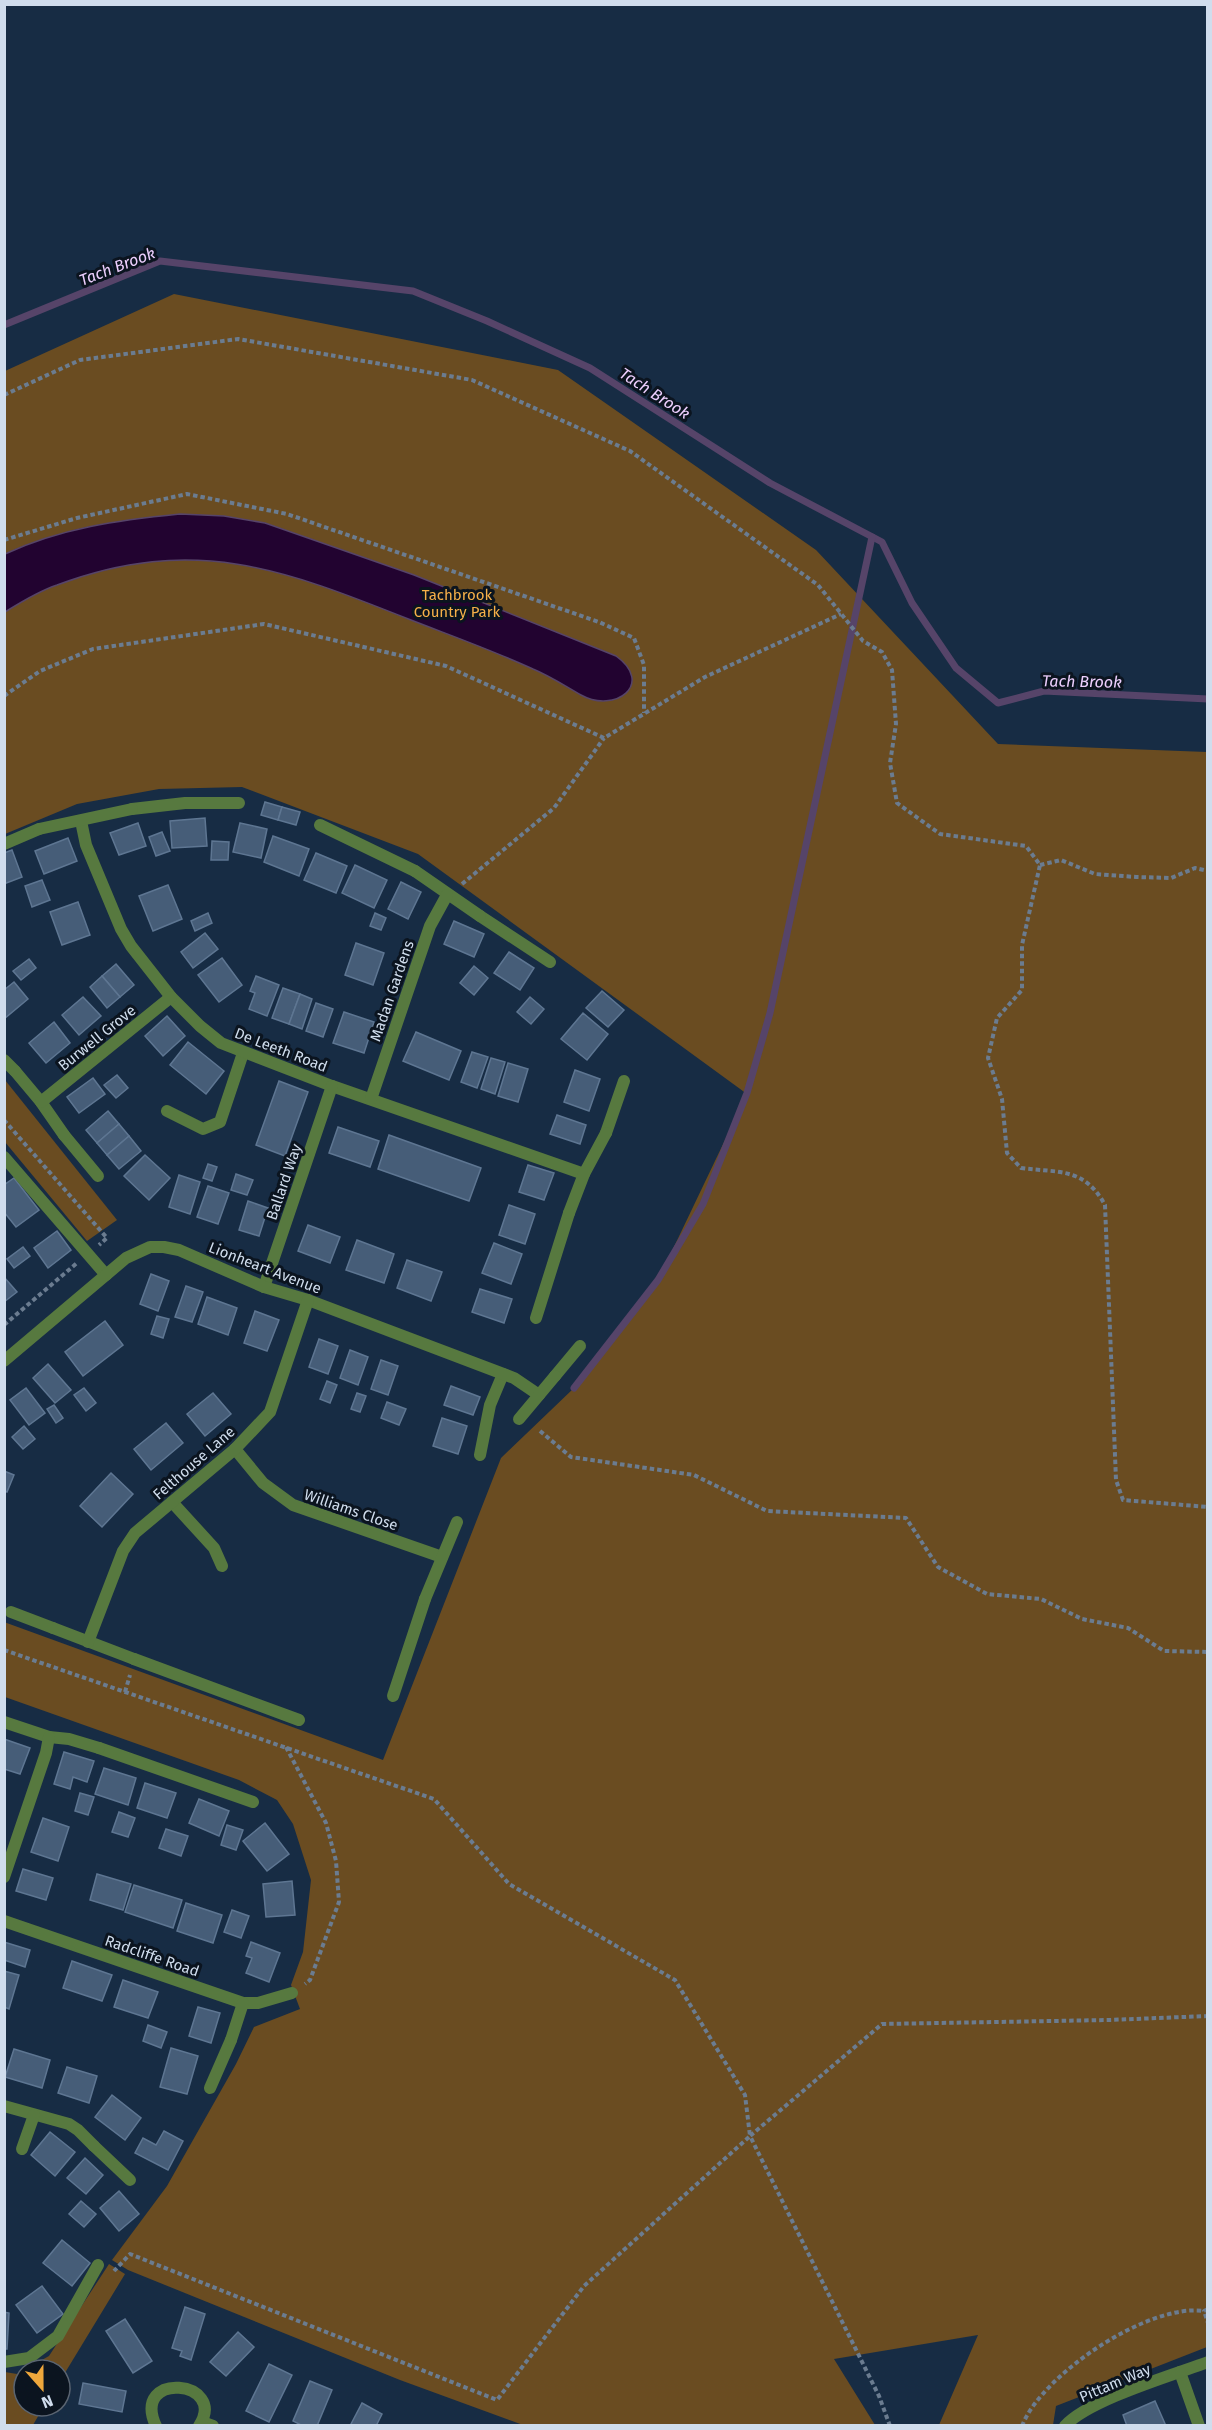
<svg xmlns="http://www.w3.org/2000/svg" width="1212" height="2430" viewBox="0 0 1212 2430" font-family="'Fira Sans',sans-serif">
  <rect width="100%" height="100%" fill="#172c44"/>
  <g fill="#6a4c21">
    <polygon points="174,294 558,370 816,550 998,744 1207,752 1207,2347 1056,2406 1053,2425 939,2425 978,2335 834,2359 875,2425 523,2425 400,2380 128,2270 112,2260 167,2186 236,2064 254,2027 300,2009 291,1985 303,1952 311,1880 293,1824 277,1800 239,1780 5,1697 4,1622 383,1760 501,1458 574,1388 661,1274 747,1094 418,854 242,787 159,789 77,804 5,834 5,371"/>
    <polygon points="5,1080 117,1220 87,1241 5,1142"/>
    <polygon points="109,2264 125,2274 60,2381 60,2370 24,2370 49,2356"/>
    <polygon points="24,2370 24,2406 44,2406 33,2425 5,2425 5,2372 17,2374"/>
  </g>
  <path fill="#220330" stroke="#564469" stroke-width="1.5" d="M180 514 224 516 265 523 414 575 616 656C655 684 615 714 581 695 565 686 550 676 533 669 494 651 452 636 411 620 283 569 194 534 57 585 39 591 21 602 5 612V554C61 528 119 520 180 514Z"/>
  <g fill="none" stroke-linecap="round" stroke-linejoin="round">
    <g stroke="#564469" stroke-width="7">
      <polyline points="4,325 160,261 413,291 487,321 590,368 770,483 882,542 912,603 956,668 998,703 1044,691 1208,699"/>
      <polyline points="574,1388 658,1280 703,1204 747,1093 770,1013 872,537"/>
    </g>
  </g>
  <g fill="#465d78" stroke="#5e7692" stroke-width="1.5">
    <polygon points="265,802 282,807 278,820 261,815"/>
    <polygon points="282,807 300,812 296,825 278,820"/>
    <polygon points="205,818 207,846 172,848 170,821"/>
    <polygon points="138,823 146,846 119,855 110,833"/>
    <polygon points="240,823 267,829 261,858 233,852"/>
    <polygon points="162,832 170,851 156,856 149,837"/>
    <polygon points="273,836 309,849 299,876 264,862"/>
    <polygon points="68,838 77,861 44,874 35,851"/>
    <polygon points="212,841 229,842 228,860 211,860"/>
    <polygon points="12,850 22,877 4,884 4,853"/>
    <polygon points="316,853 347,866 336,893 304,880"/>
    <polygon points="355,865 387,880 374,908 342,893"/>
    <polygon points="42,880 50,900 32,907 25,886"/>
    <polygon points="401,882 421,892 408,919 388,909"/>
    <polygon points="168,885 182,919 153,931 139,896"/>
    <polygon points="78,902 90,935 62,945 50,912"/>
    <polygon points="208,913 212,923 195,931 191,921"/>
    <polygon points="375,913 386,918 381,930 370,926"/>
    <polygon points="454,921 484,934 474,957 444,944"/>
    <polygon points="205,933 218,949 193,968 181,952"/>
    <polygon points="356,943 384,953 373,985 345,975"/>
    <polygon points="509,952 534,968 520,990 494,973"/>
    <polygon points="222,958 242,985 219,1002 198,975"/>
    <polygon points="29,959 36,968 21,980 13,971"/>
    <polygon points="116,964 134,985 120,997 102,976"/>
    <polygon points="474,966 488,978 474,995 460,983"/>
    <polygon points="102,976 120,997 107,1008 90,987"/>
    <polygon points="256,976 279,985 267,1016 249,1009 255,993 250,991"/>
    <polygon points="14,982 28,999 4,1019 4,990"/>
    <polygon points="283,988 300,994 289,1024 272,1018"/>
    <polygon points="602,991 624,1010 608,1027 586,1008"/>
    <polygon points="300,994 312,999 302,1029 289,1024"/>
    <polygon points="83,997 101,1016 79,1035 62,1015"/>
    <polygon points="530,997 544,1009 531,1024 517,1012"/>
    <polygon points="316,1003 333,1009 323,1037 306,1031"/>
    <polygon points="344,1012 374,1022 364,1053 333,1043"/>
    <polygon points="583,1013 608,1034 587,1060 561,1039"/>
    <polygon points="167,1016 185,1036 163,1056 145,1036"/>
    <polygon points="54,1022 70,1043 46,1063 29,1043"/>
    <polygon points="416,1032 461,1051 449,1080 403,1061"/>
    <polygon points="188,1042 224,1071 206,1094 170,1065"/>
    <polygon points="472,1052 488,1057 477,1088 461,1082"/>
    <polygon points="491,1058 505,1062 495,1094 481,1089"/>
    <polygon points="508,1063 528,1069 518,1102 498,1096"/>
    <polygon points="575,1070 600,1079 589,1111 564,1102"/>
    <polygon points="117,1075 128,1088 116,1098 104,1085"/>
    <polygon points="93,1078 105,1094 79,1113 67,1097"/>
    <polygon points="279,1081 308,1092 285,1156 256,1145"/>
    <polygon points="108,1111 119,1124 97,1143 86,1130"/>
    <polygon points="557,1115 586,1125 580,1144 550,1134"/>
    <polygon points="119,1124 129,1136 107,1155 97,1143"/>
    <polygon points="338,1127 379,1141 370,1167 329,1153"/>
    <polygon points="389,1135 481,1168 469,1201 378,1169"/>
    <polygon points="129,1136 141,1151 119,1169 107,1155"/>
    <polygon points="145,1155 170,1178 149,1200 124,1176"/>
    <polygon points="208,1164 217,1167 212,1181 203,1178"/>
    <polygon points="528,1165 554,1173 544,1200 519,1192"/>
    <polygon points="236,1174 253,1180 247,1195 231,1190"/>
    <polygon points="179,1175 200,1182 190,1214 169,1207"/>
    <polygon points="14,1178 39,1210 16,1227 4,1212 4,1185"/>
    <polygon points="208,1186 229,1193 218,1224 197,1217"/>
    <polygon points="248,1201 268,1208 259,1236 239,1230"/>
    <polygon points="509,1205 535,1214 525,1244 499,1235"/>
    <polygon points="308,1225 340,1237 330,1263 298,1251"/>
    <polygon points="57,1231 71,1250 48,1268 34,1248"/>
    <polygon points="357,1240 394,1254 384,1283 346,1270"/>
    <polygon points="494,1243 522,1254 511,1284 482,1273"/>
    <polygon points="23,1247 30,1256 14,1268 7,1259"/>
    <polygon points="407,1260 442,1272 431,1301 397,1288"/>
    <polygon points="151,1274 169,1281 158,1311 140,1304"/>
    <polygon points="4,1277 17,1292 4,1302"/>
    <polygon points="186,1286 203,1292 192,1322 175,1317"/>
    <polygon points="480,1289 512,1299 504,1323 472,1312"/>
    <polygon points="207,1297 237,1308 228,1335 198,1324"/>
    <polygon points="255,1311 279,1320 267,1351 244,1343"/>
    <polygon points="157,1316 169,1319 163,1338 151,1334"/>
    <polygon points="105,1321 123,1345 83,1376 65,1352"/>
    <polygon points="319,1339 338,1346 328,1374 309,1367"/>
    <polygon points="350,1350 368,1357 358,1385 340,1378"/>
    <polygon points="381,1360 398,1366 388,1395 371,1389"/>
    <polygon points="48,1364 71,1390 55,1403 33,1378"/>
    <polygon points="327,1381 337,1385 330,1403 320,1399"/>
    <polygon points="451,1386 480,1397 473,1415 444,1405"/>
    <polygon points="26,1388 45,1413 29,1425 10,1400"/>
    <polygon points="84,1388 96,1403 86,1411 74,1395"/>
    <polygon points="213,1393 231,1414 205,1436 187,1414"/>
    <polygon points="357,1393 366,1396 360,1412 351,1409"/>
    <polygon points="387,1402 406,1409 399,1425 381,1418"/>
    <polygon points="54,1405 63,1418 56,1423 47,1409"/>
    <polygon points="442,1418 467,1426 458,1454 433,1446"/>
    <polygon points="166,1423 183,1443 151,1470 134,1449"/>
    <polygon points="24,1426 35,1439 23,1449 12,1437"/>
    <polygon points="4,1471 14,1475 7,1492 4,1491"/>
    <polygon points="111,1473 133,1494 102,1527 80,1506"/>
    <polygon points="4,1739 30,1748 20,1774 4,1769"/>
    <polygon points="64,1752 94,1761 87,1782 73,1777 70,1789 54,1784"/>
    <polygon points="104,1768 136,1778 128,1805 95,1794"/>
    <polygon points="145,1783 176,1793 167,1818 137,1808"/>
    <polygon points="80,1793 94,1797 88,1815 75,1811"/>
    <polygon points="199,1799 229,1811 219,1836 189,1823"/>
    <polygon points="119,1812 135,1818 128,1837 112,1832"/>
    <polygon points="43,1818 69,1827 58,1861 31,1852"/>
    <polygon points="265,1823 289,1854 267,1871 243,1841"/>
    <polygon points="227,1825 243,1830 236,1850 221,1845"/>
    <polygon points="166,1829 188,1836 181,1856 159,1848"/>
    <polygon points="23,1869 53,1878 46,1900 16,1891"/>
    <polygon points="97,1874 131,1884 123,1910 90,1900"/>
    <polygon points="292,1881 295,1915 266,1917 263,1884"/>
    <polygon points="134,1885 182,1900 173,1928 125,1912"/>
    <polygon points="186,1903 222,1915 213,1943 177,1931"/>
    <polygon points="232,1910 249,1916 241,1938 224,1932"/>
    <polygon points="4,1942 30,1950 25,1967 4,1960"/>
    <polygon points="251,1942 280,1953 269,1982 246,1973 252,1958 246,1956"/>
    <polygon points="72,1961 112,1975 102,2001 63,1988"/>
    <polygon points="4,1971 19,1975 9,2009 4,2007"/>
    <polygon points="123,1980 158,1992 148,2018 114,2007"/>
    <polygon points="198,2007 220,2013 211,2043 189,2036"/>
    <polygon points="148,2025 167,2032 161,2048 143,2041"/>
    <polygon points="171,2048 198,2056 187,2094 160,2087"/>
    <polygon points="14,2049 50,2060 42,2088 5,2077"/>
    <polygon points="67,2067 97,2076 89,2103 58,2093"/>
    <polygon points="112,2095 141,2118 125,2140 95,2117"/>
    <polygon points="164,2131 183,2141 168,2170 135,2153 143,2138 156,2145"/>
    <polygon points="50,2132 75,2152 55,2176 31,2155"/>
    <polygon points="85,2158 103,2175 86,2194 67,2178"/>
    <polygon points="119,2191 139,2214 119,2231 100,2208"/>
    <polygon points="81,2201 96,2214 84,2227 69,2214"/>
    <polygon points="62,2240 90,2263 72,2286 43,2263"/>
    <polygon points="42,2286 63,2314 37,2333 16,2305"/>
    <polygon points="185,2307 205,2314 191,2360 180,2356 182,2351 172,2348"/>
    <polygon points="4,2312 9,2313 7,2349 4,2349"/>
    <polygon points="125,2319 152,2361 133,2373 106,2331"/>
    <polygon points="238,2332 254,2347 226,2376 210,2362"/>
    <polygon points="269,2364 292,2375 269,2422 246,2411"/>
    <polygon points="310,2381 332,2390 317,2426 303,2426 293,2421"/>
    <polygon points="83,2383 126,2391 122,2412 79,2404"/>
    <polygon points="1155,2401 1166,2426 1127,2426 1123,2415"/>
    <polygon points="362,2403 382,2414 376,2426 350,2426"/>
  </g>
  <g fill="none" stroke-linecap="round" stroke-linejoin="round">
    <g stroke="#6b7c90" stroke-width="4" stroke-dasharray="4.5 3" stroke-linecap="butt">
      <path d="M4 395 80 360 238 339 472 380 630 451 818 585 863 641 882 652 892 670 896 724 890 763 897 803 940 834 1026 846 1040 865 1022 945V990L997 1018 988 1058 1002 1099 1007 1153 1021 1168C1059 1173 1084 1167 1105 1205L1116 1480 1123 1500 1208 1507"/>
      <polyline points="4,540 77,518 187,494 287,514 599,622 634,638 644,665 644,713"/>
      <polyline points="4,696 40,671 93,649 264,624 446,666 604,738 705,677 841,614"/>
      <polyline points="1040,865 1061,860 1095,874 1136,877 1171,878 1195,868 1208,871"/>
      <polyline points="462,884 554,808 604,738"/>
      <polyline points="4,1120 107,1238 99,1245"/>
      <polyline points="4,1325 77,1263"/>
      <polyline points="540,1431 571,1457 694,1475 767,1511 906,1518 938,1567 987,1594 1041,1599 1082,1619 1128,1628 1164,1651 1208,1652"/>
      <polyline points="4,1650 434,1799 509,1884 675,1980 745,2095 750,2136 584,2286 497,2400 130,2254 114,2271"/>
      <polyline points="125,1692 130,1675"/>
      <polyline points="286,1747 326,1823 336,1861 339,1902 310,1980 305,1984"/>
      <polyline points="1208,2309 1204,2311 1208,2323"/>
      <polyline points="890,2426 879,2396 750,2136 882,2024 1109,2020 1208,2016"/>
      <path d="M1022 2426C1042 2374 1149 2303 1204 2311"/>
    </g>
    <g stroke="#57793f" stroke-width="12">
      <polyline points="132,809 185,803 239,803"/>
      <polyline points="320,825 415,871"/>
      <polyline points="4,844 39,829"/>
      <polyline points="480,916 550,962"/>
      <polyline points="4,1060 15,1071"/>
      <polyline points="167,1111 203,1129 220,1122 243,1053"/>
      <polyline points="606,1133 624,1081"/>
      <polyline points="64,1135 98,1176"/>
      <polyline points="4,1157 106,1275"/>
      <polyline points="536,1318 569,1213"/>
      <polyline points="555,1376 580,1346"/>
      <polyline points="480,1455 490,1405 503,1374"/>
      <polyline points="172,1502 214,1548 222,1566"/>
      <polyline points="11,1612 53,1628"/>
      <polyline points="134,1659 299,1720"/>
      <polyline points="393,1696 425,1599"/>
      <polyline points="99,1748 253,1802"/>
      <polyline points="210,2088 231,2040"/>
      <polyline points="94,2146 130,2180"/>
    </g>
    <g stroke="#57793f" stroke-width="12">
      <polyline points="81,821 86,845 121,929 131,946 171,997 200,1026 221,1043 332,1086 584,1174"/>
      <polyline points="39,829 132,809"/>
      <polyline points="415,871 480,916"/>
      <polyline points="15,1071 41,1102 64,1135"/>
      <polyline points="371,1099 430,926 447,895"/>
      <polyline points="41,1102 171,997"/>
      <polyline points="569,1213 584,1174 606,1133"/>
      <polyline points="264,1287 332,1086"/>
      <polyline points="4,1361 126,1258 150,1247 164,1247 179,1250 264,1287 308,1300 514,1378 539,1395"/>
      <polyline points="519,1419 555,1376"/>
      <polyline points="235,1449 263,1483 293,1505 442,1557"/>
      <polyline points="425,1599 457,1522"/>
      <polyline points="53,1628 134,1659"/>
      <polyline points="88,1642 123,1551 135,1533 235,1449 270,1412 308,1300"/>
      <polyline points="4,1722 49,1737 69,1739 99,1748"/>
      <polyline points="4,1877 46,1753 49,1737"/>
      <polyline points="4,1921 243,2003 258,2003 292,1993"/>
      <polyline points="231,2040 243,2003"/>
      <polyline points="4,2106 69,2124 78,2130 94,2146"/>
      <polyline points="22,2149 34,2115"/>
      <polyline points="4,2362 29,2358 58,2336 98,2265"/>
      <polyline points="1180,2372 1199,2426"/>
      <polyline points="202,2422 213,2426"/>
      <path d="M156 2426C130 2370 229 2380 199 2426"/>
      <path d="M1065 2426C1088 2400 1173 2375 1208 2362"/>
    </g>
  </g>
  <g text-anchor="middle" stroke-width="6" stroke-linejoin="round" paint-order="stroke">
    <g font-size="15" fill="#f6b049" stroke="#0b141f">
      <text x="457" y="600">Tachbrook<tspan x="457" dy="17">Country Park</tspan></text>
    </g>
    <g font-size="15" fill="#d0dded" stroke="#0b141f">
      <text transform="translate(392 991) rotate(-71)" y="5">Madan Gardens</text>
      <text transform="translate(97 1038) rotate(-39)" y="5">Burwell Grove</text>
      <text transform="translate(281 1050) rotate(21)" y="5">De Leeth Road</text>
      <text transform="translate(284 1182) rotate(-71)" y="5">Ballard Way</text>
      <text transform="translate(265 1268) rotate(21)" y="5">Lionheart Avenue</text>
      <text transform="translate(194 1463) rotate(-41)" y="5">Felthouse Lane</text>
      <text transform="translate(351 1510) rotate(19)" y="5">Williams Close</text>
      <text transform="translate(152 1956) rotate(19)" y="5">Radcliffe Road</text>
      <text transform="translate(1115 2383) rotate(-23)" y="5">Pittam Way</text>
    </g>
    <g font-size="16" font-style="italic" fill="#edcffe" stroke="#0b141f">
      <text transform="translate(117 266) rotate(-21)" y="6">Tach Brook</text>
      <text transform="translate(655 393) rotate(33)" y="6">Tach Brook</text>
      <text transform="translate(1082 681) rotate(1)" y="6">Tach Brook</text>
    </g>
  </g>
  <rect width="1212" height="2430" fill="none" stroke="#d0dded" stroke-width="12"/>
  <g transform="translate(42 2388) rotate(159)"><circle r="28" fill="#0b141f" stroke="#5a6471" stroke-width="1.5"/>
  <path d="M0-4.5L10 22L0 15L-10 22Z" fill="#eea73c"/>
  <text y="-9" font-size="16" font-weight="bold" text-anchor="middle" fill="#d0dded">N</text>
  </g>
</svg>
